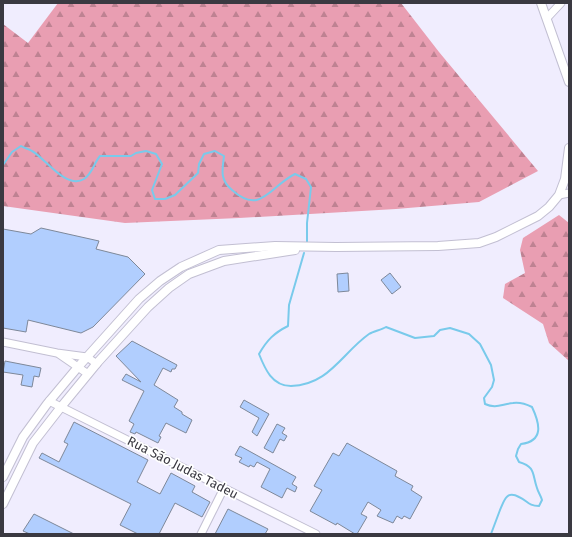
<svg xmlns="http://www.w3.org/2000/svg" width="572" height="537" viewBox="0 0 572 537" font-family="'Fira Sans',sans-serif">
  <defs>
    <pattern id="forest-firs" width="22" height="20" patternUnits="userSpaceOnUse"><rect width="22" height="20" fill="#e99eb2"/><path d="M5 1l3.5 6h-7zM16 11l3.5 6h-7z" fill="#be8292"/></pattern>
  </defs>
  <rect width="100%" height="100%" fill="#f0edfe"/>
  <g fill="url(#forest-firs)">
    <polygon points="58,3 401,3 439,52 538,171 479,202 396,209 239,218 125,223 3,206 3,24 28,43"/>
    <polygon points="559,215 569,223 569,361 549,343 543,324 503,298 505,284 525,273 520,250 523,238"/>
  </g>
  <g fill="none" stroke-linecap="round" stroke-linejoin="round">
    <g stroke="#79caeb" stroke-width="2">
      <path d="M3 165 12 152 21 146C24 148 29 149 32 151 45 158 66 190 84 179 92 174 94 163 100 156H131L136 153 146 151 156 154 162 164 152 190 155 199H165L175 195 198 173 199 164 204 154 215 151 224 156C222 171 220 180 232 190 261 216 270 186 295 174L306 179 311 187 307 223V242"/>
      <path d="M304 253 289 305 288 326C274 333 267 340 259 354 265 369 272 386 291 386 329 385 342 353 369 334 374 331 381 330 386 327L415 338 434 336 440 330 450 328 469 334 480 344 491 365 494 380 492 387 484 398 485 404C496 409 502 404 513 403 520 402 526 404 532 407 540 424 544 441 521 444L518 449 516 456 519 462C536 467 532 474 537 488 538 492 541 496 542 500L539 506C528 506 528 501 519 497 506 490 504 501 500 510 497 518 494 526 491 534"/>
    </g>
  </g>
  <g fill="#b1cefe" stroke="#7e8899">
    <polygon points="41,228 99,241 96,249 128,257 145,274 93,327 81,333 28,320 26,332 3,328 3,229 31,234"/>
    <polygon points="348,273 349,291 338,292 337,274"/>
    <polygon points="390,273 401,287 392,294 381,280"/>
    <polygon points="132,341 177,365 175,369 172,369 171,372 163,368 154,385 178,400 174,407 182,412 182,414 192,420 186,433 166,423 159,436 161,437 158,443 136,432 135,434 130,432 134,424 129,421 144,391 122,380 126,374 141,382 116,356"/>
    <polygon points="5,361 41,368 39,377 34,376 32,387 21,385 23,375 3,372"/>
    <polygon points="244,400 269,414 257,436 252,432 259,418 240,407"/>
    <polygon points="74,422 148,460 137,482 160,494 171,473 195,486 192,492 210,502 202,517 175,503 159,534 138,534 120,525 131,504 39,458 42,453 59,462 68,444 64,442"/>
    <polygon points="277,424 285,428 282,433 287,436 284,441 280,439 273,453 264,448"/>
    <polygon points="347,443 397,471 395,476 413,486 411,490 422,497 410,519 404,516 402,519 397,516 393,523 377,516 381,510 368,502 361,514 367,517 357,534 355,534 337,523 336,525 310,511 322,490 314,486 333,453 339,456"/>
    <polygon points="240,446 296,477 292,484 297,487 295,492 287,488 282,498 261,487 270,469 257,462 254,467 250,465 249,467 239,462 242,458 235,455"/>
    <polygon points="228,509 268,529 265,534 215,534"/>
    <polygon points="34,514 74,534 30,534 23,531"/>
  </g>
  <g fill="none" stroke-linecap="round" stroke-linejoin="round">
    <g stroke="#c2bfd2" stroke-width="9">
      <g id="minor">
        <polyline points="547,18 561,3"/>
        <polyline points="559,195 569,193"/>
        <polyline points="3,342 57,353 87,357 97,364"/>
        <polyline points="59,354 88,374"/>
        <polyline points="49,401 316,534"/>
        <polyline points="201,534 224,488"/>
      </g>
    </g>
    <g stroke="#c2bfd2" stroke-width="10">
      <g id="major">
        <polyline points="541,3 569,82"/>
        <polyline points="3,477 23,437 47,404 78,367 139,299 160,281 181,267 219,250 275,246 336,247 438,246 479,243 496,237 538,216 549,207 559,195 565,179 569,148"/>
        <polyline points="3,504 33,443 61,407 98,362 148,307 169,288 189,274 224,261 295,250"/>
      </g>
    </g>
    <use href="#minor" stroke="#fff" stroke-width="7"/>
    <use href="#major" stroke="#fff" stroke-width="8"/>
  </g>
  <g text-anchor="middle" stroke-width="3.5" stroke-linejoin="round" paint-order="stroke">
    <g font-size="13" fill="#3a3941" stroke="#fff">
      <text transform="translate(183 467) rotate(27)" y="5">Rua São Judas Tadeu</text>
    </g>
  </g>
  <rect width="572" height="537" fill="none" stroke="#3a3941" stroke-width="8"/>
</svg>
